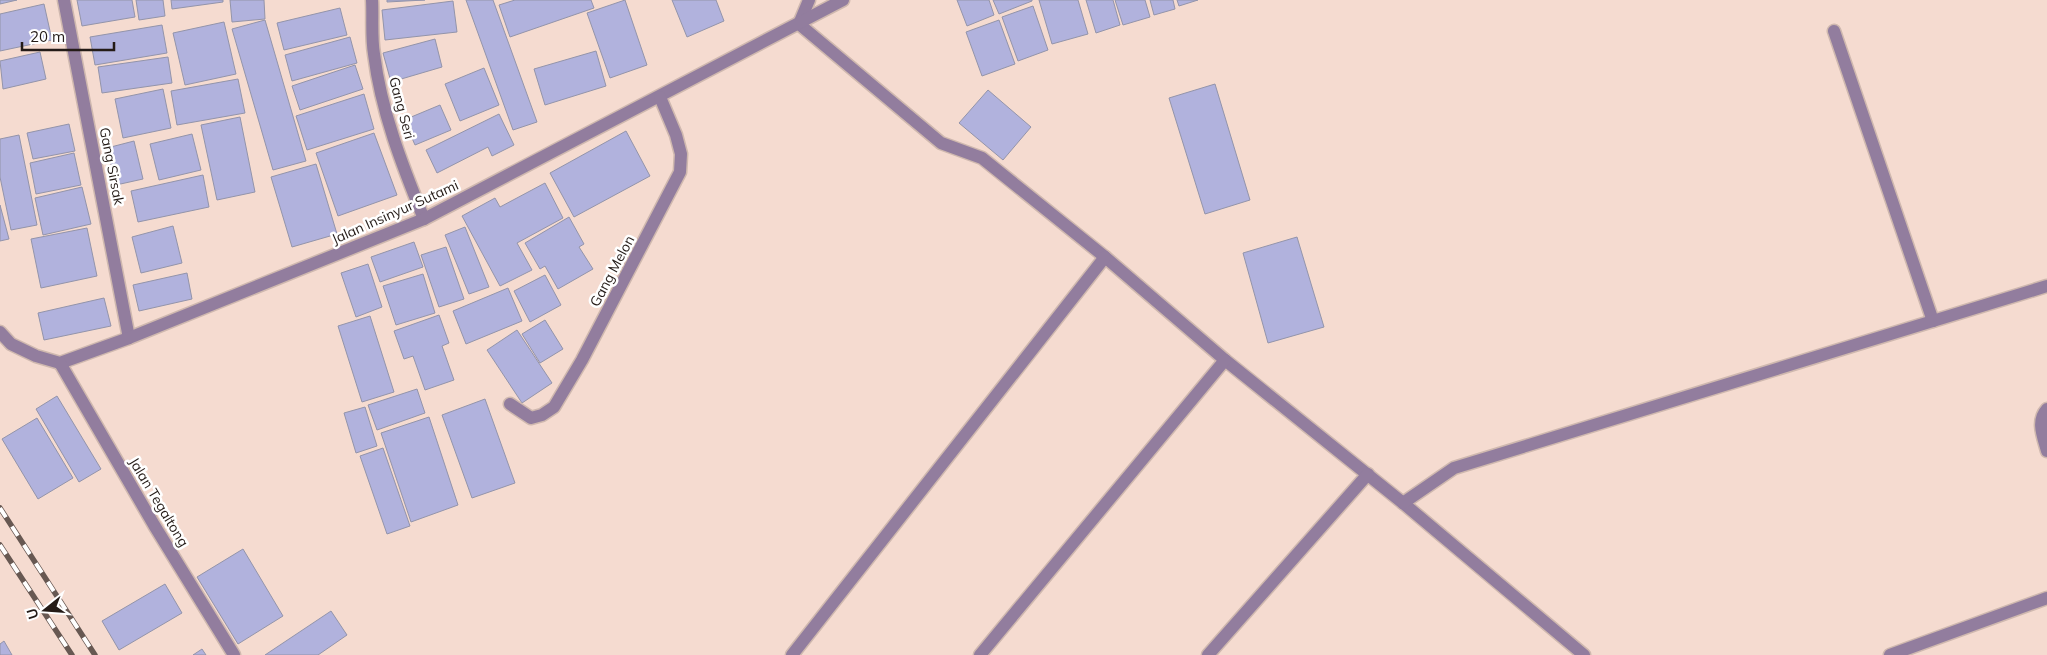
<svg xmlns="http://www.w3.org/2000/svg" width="2047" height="655" viewBox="0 0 2047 655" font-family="Mulish,sans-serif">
  <rect width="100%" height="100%" fill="#f5dbd0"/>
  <g fill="#b1b2dd" stroke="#9394aa">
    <polygon points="0,0 17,0 0,4"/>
    <polygon points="77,0 132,0 135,17 82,26"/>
    <polygon points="136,0 163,0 165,16 139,20"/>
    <polygon points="171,0 223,0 223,2 172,9"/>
    <polygon points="230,0 264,0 265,19 232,22"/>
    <polygon points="387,0 425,0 387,2"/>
    <polygon points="466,0 493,0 537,122 513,130"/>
    <polygon points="515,0 591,0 594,8 510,37 499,5"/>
    <polygon points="625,0 647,65 610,78 587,13"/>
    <polygon points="672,0 716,0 724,21 687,37"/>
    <polygon points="957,0 989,0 994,15 967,26"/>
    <polygon points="993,0 1032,0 1032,1 999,14"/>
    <polygon points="1039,0 1078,0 1088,34 1052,44"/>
    <polygon points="1086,0 1113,0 1120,25 1096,33"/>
    <polygon points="1115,0 1145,0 1150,17 1123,25"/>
    <polygon points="1150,0 1173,0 1175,9 1154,15"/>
    <polygon points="1177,0 1198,0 1179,6"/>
    <polygon points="453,1 457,32 385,40 382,10"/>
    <polygon points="44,4 52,40 0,51 0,14"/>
    <polygon points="1033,6 1048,50 1018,61 1002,17"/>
    <polygon points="340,8 347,35 284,50 277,23"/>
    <polygon points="265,20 306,161 273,170 232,29"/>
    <polygon points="999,20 1015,64 982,76 966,32"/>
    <polygon points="224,22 236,74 185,85 173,33"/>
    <polygon points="162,25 167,53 95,65 90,37"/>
    <polygon points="350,37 357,63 292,81 285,55"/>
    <polygon points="435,39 442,67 391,82 383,53"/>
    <polygon points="596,51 606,86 545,105 534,69"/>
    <polygon points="40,52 46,79 3,89 0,61"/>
    <polygon points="168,57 172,83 102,93 98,67"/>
    <polygon points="355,65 363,89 300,110 292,86"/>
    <polygon points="484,68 499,105 460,121 445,84"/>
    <polygon points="238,79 245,113 177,125 171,91"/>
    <polygon points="1215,84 1250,200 1205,214 1169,98"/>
    <polygon points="163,89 171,128 123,138 115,99"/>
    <polygon points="988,90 1031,127 1003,160 959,123"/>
    <polygon points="364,94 374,129 307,150 296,116"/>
    <polygon points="440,105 451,130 415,145 404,120"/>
    <polygon points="499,114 514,145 492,156 488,147 437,173 426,150"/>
    <polygon points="240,117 255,192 217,200 201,125"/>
    <polygon points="69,124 75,151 33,159 27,133"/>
    <polygon points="626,131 650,176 574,217 550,173"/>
    <polygon points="374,133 397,195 338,216 316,153"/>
    <polygon points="192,134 201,170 159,180 150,144"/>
    <polygon points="19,135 37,225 11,230 0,177 0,139"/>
    <polygon points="134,141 143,179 116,185 107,148"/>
    <polygon points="74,153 81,185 36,194 30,163"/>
    <polygon points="316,164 337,234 292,247 271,177"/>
    <polygon points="203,175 209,207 138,222 131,191"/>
    <polygon points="545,183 563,218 517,243 532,270 500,286 462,216 495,198 500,207"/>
    <polygon points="82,187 91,224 43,235 35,198"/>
    <polygon points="0,205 9,239 0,241"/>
    <polygon points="569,217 584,244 579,247 593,269 558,289 545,266 540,269 525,243"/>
    <polygon points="173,226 182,263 141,273 132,237"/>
    <polygon points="465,227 489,287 469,294 445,235"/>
    <polygon points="87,228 97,276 41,288 31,239"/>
    <polygon points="1297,237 1324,327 1268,343 1243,253"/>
    <polygon points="414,242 423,267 380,282 371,257"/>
    <polygon points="446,247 464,299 439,307 421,255"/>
    <polygon points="368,264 382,307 356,317 341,273"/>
    <polygon points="187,273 192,299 139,311 133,285"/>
    <polygon points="423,274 435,313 396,325 383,286"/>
    <polygon points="545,275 561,305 530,322 514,291"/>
    <polygon points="508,288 522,321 466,344 453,311"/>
    <polygon points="104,298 111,326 44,340 38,313"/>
    <polygon points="439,315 449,343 442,346 454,380 425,390 413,356 404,359 394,331"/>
    <polygon points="370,316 394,392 362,402 338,326"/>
    <polygon points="545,320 563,349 540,363 522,334"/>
    <polygon points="517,330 552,383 522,403 487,350"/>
    <polygon points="417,389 425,413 377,430 368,405"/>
    <polygon points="57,396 101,469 79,482 36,409"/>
    <polygon points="485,399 515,483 472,498 442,415"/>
    <polygon points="365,407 377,446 356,453 344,413"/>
    <polygon points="429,417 458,505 411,522 381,433"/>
    <polygon points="37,418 73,478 38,499 2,439"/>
    <polygon points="383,448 410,526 387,534 360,456"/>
    <polygon points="243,549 283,616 238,644 197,577"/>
    <polygon points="165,584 182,613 119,650 102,621"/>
    <polygon points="331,611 347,635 318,655 265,655"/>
    <polygon points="4,641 12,655 0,655 0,644"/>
    <polygon points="202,649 206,655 193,655"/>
  </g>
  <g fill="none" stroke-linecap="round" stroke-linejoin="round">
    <g stroke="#cfb8af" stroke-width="15">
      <g id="minor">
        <polyline points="64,0 129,338"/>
        <path d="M372 0C373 18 371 36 374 54 381 111 402 165 424 219"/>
        <polyline points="809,0 799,24 941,143 982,158 1105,257 1225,360 1403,503 1584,655"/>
        <polyline points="1834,31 1933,321"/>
        <polyline points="0,332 11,344 36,356 60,363 129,338 424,219 843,0"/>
        <polyline points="60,363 154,525 234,655"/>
        <polyline points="510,404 531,418 542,415 554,407 582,360 680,172 681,154 676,135 660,97"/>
        <path d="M2047 409C2036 421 2043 436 2047 451"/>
        <polyline points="1403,503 1454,468 2047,286"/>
        <polyline points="792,655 1105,257"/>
        <polyline points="980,655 1225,360"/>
        <polyline points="1208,655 1368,474"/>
        <polyline points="1890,655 2047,598"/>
      </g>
    </g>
    <use href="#minor" stroke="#927d9e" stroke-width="12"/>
    <g stroke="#675852" stroke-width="5.5">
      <g id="rail">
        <polyline points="0,508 95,655"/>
        <polyline points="0,545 72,655"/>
      </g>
    </g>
    <use href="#rail" stroke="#fff" stroke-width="4" stroke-dasharray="11" stroke-linecap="butt"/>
  </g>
  <g text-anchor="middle" stroke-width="5" stroke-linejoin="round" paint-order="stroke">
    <g font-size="14" fill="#241b17" stroke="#fff">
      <text transform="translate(402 108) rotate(75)" y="5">Gang Seri</text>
      <text transform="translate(112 166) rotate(79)" y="5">Gang Sirsak</text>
      <text transform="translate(395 212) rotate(-24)" y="5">Jalan Insinyur Sutami</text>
      <text transform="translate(612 271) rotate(-62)" y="5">Gang Melon</text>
      <text transform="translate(159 502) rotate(59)" y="5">Jalan Tegaltong</text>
    </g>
  </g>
  <g transform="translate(45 610) rotate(253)" stroke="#ffffff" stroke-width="4" paint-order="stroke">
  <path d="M0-4L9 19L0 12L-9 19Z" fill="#241b17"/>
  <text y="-8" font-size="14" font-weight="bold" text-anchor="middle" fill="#241b17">U</text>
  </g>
  <path d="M22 42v8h92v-8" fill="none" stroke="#241b17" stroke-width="2.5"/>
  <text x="30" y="42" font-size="15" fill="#241b17" stroke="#ffffff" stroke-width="4" paint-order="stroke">20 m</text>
</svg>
